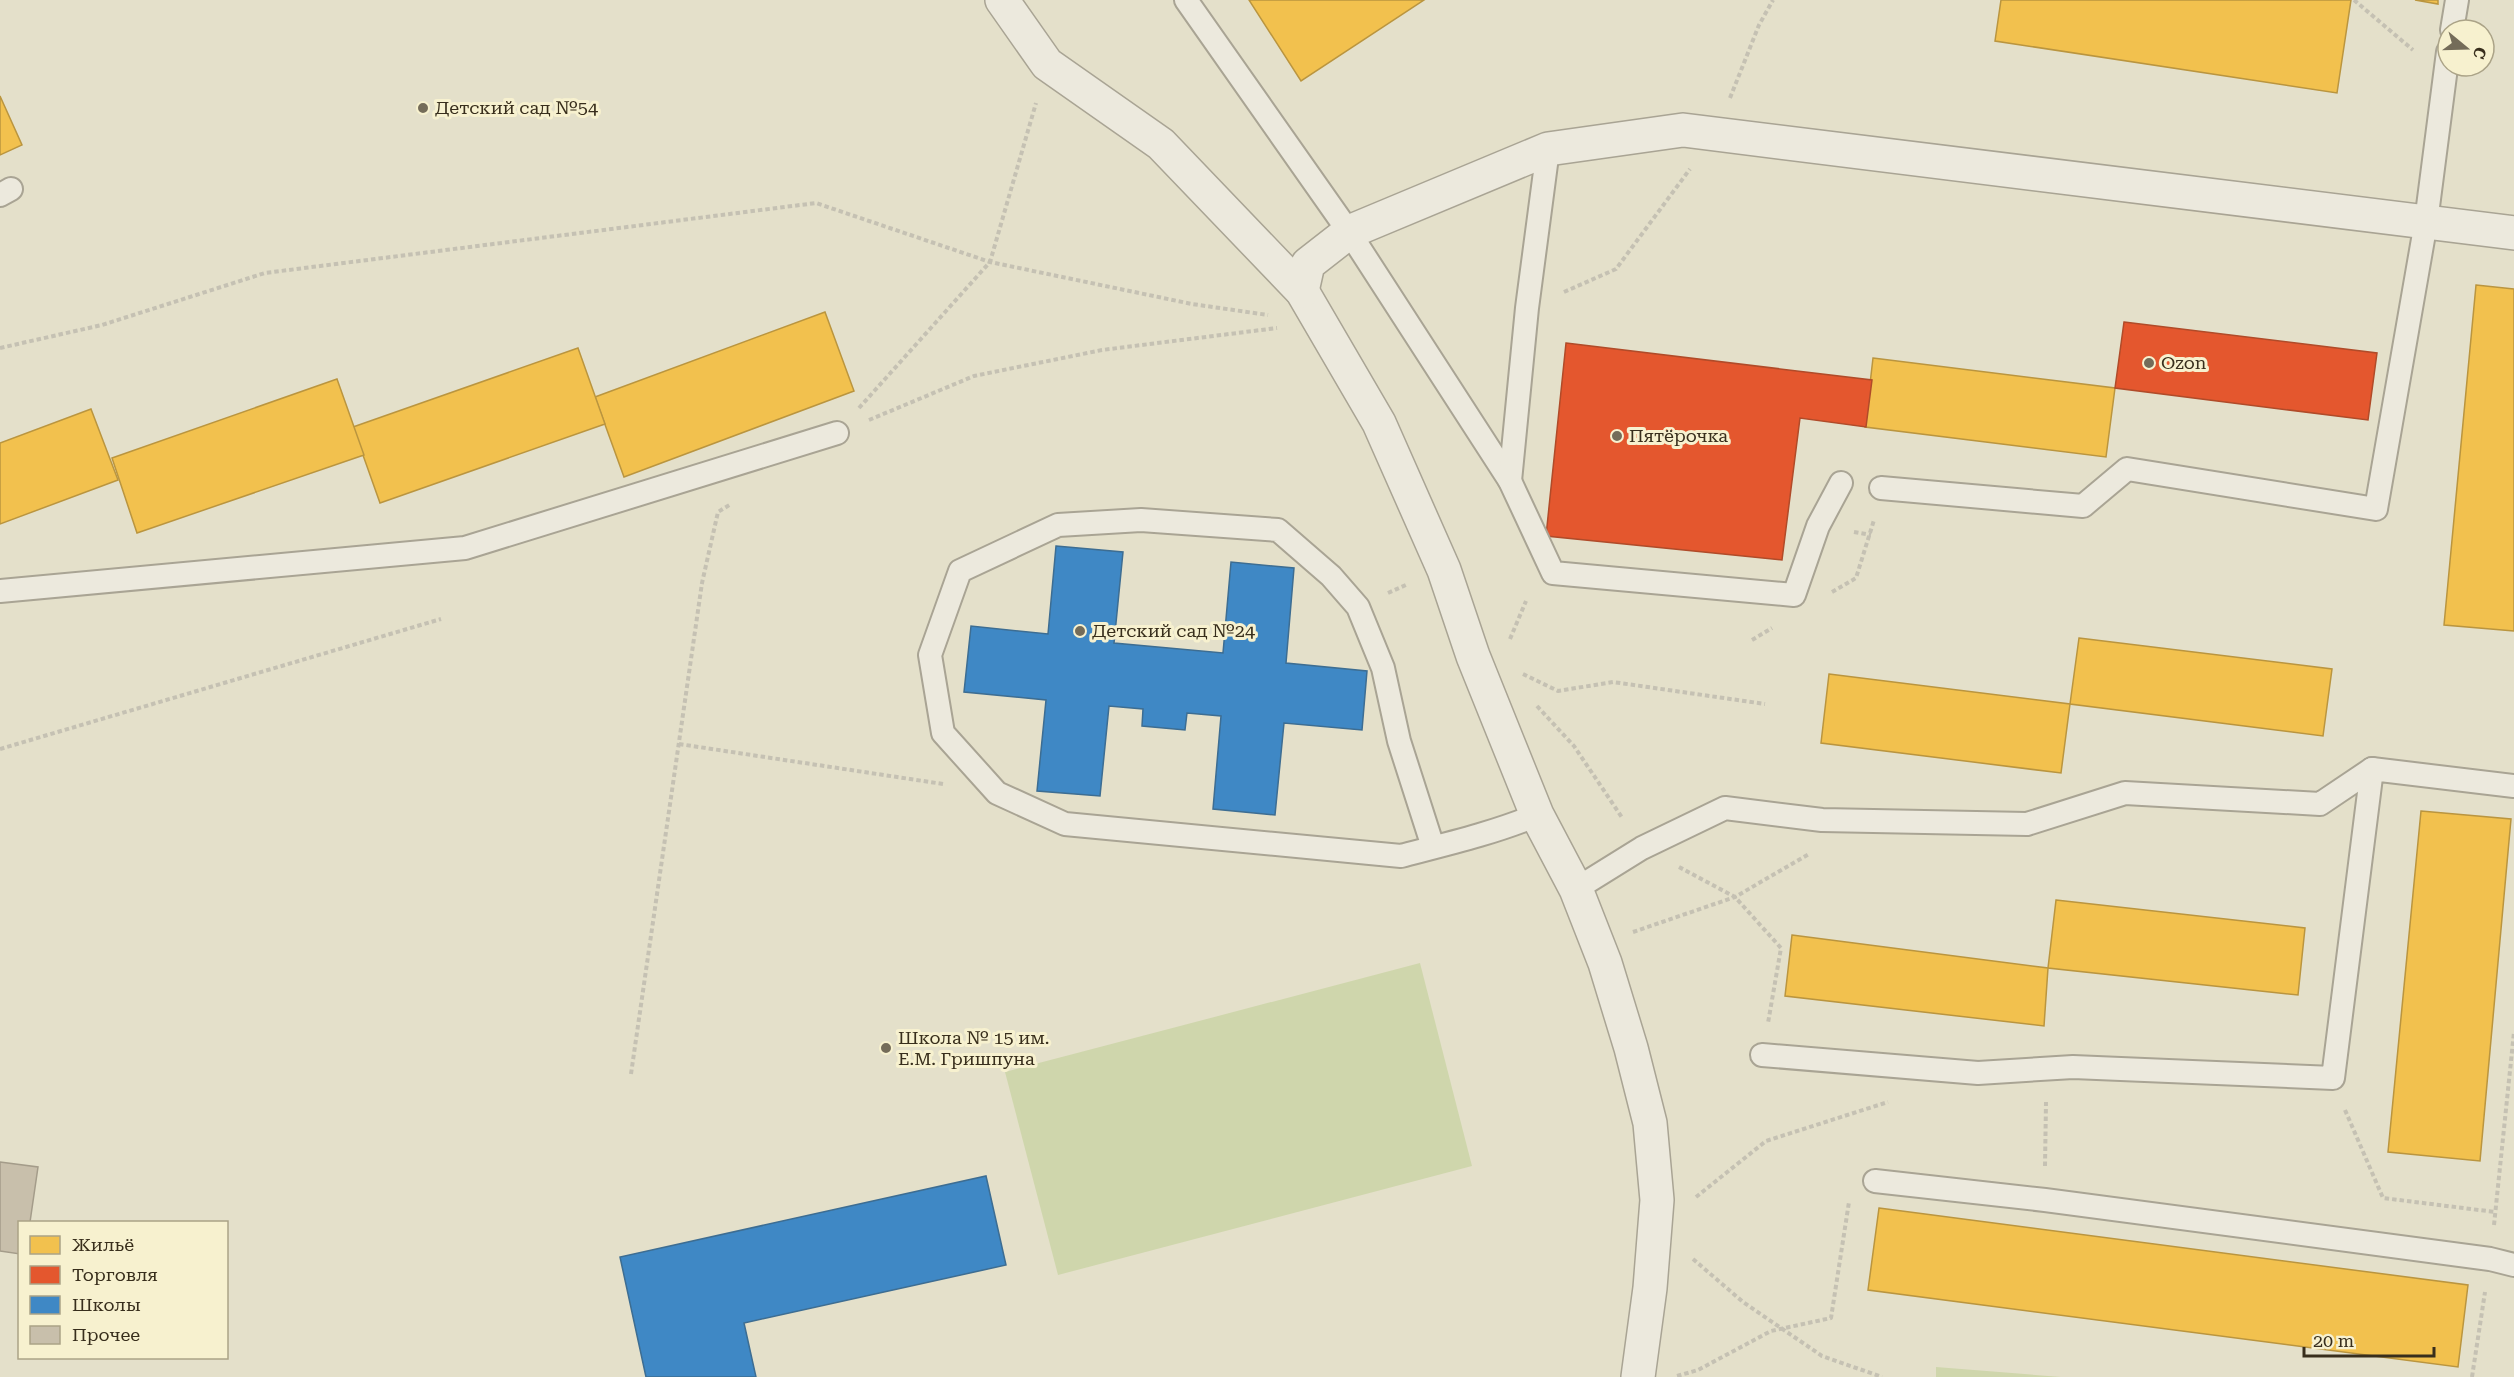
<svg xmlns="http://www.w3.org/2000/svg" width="2514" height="1377" viewBox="0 0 2514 1377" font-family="'Roboto Serif',serif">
  <rect width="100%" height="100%" fill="#e4e0ca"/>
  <g fill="#cfd6ac">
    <polygon points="1420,963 1472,1166 1058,1275 1005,1072"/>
    <polygon points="1936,1367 2061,1377 1936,1377"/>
  </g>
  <g fill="#f2c14e" stroke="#ba953f" stroke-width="1.5">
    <polygon points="1249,0 1424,0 1301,81"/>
    <polygon points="2001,0 2351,0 2337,93 1995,41"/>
    <polygon points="2415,0 2438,0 2438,4"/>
    <polygon points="0,96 22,145 0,155"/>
    <polygon points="2476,285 2514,289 2514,631 2444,625"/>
    <polygon points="825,312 854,391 624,477 595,397"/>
    <polygon points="578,348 605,424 380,503 353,427"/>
    <polygon points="1873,358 2115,388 2106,457 1865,427"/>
    <polygon points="337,379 364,455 137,533 112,458"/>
    <polygon points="91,409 118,480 0,524 0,443"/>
    <polygon points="2079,638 2332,669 2323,736 2070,704"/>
    <polygon points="1829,674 2070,704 2061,773 1821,743"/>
    <polygon points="2421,811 2511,819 2480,1161 2388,1152"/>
    <polygon points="2056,900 2305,928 2298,995 2048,968"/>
    <polygon points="1792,935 2048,968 2044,1026 1785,996"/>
    <polygon points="1879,1208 2468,1285 2458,1367 1868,1290"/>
  </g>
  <g fill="#e4572e" stroke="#b04b29" stroke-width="1.5">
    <polygon points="2124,322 2377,353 2368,420 2115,388"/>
    <polygon points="1566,343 1872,380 1866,427 1800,418 1782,560 1546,536"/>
  </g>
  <g fill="#3f88c5" stroke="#3d6d92" stroke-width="1.5">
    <polygon points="1056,546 1123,552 1114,643 1223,653 1231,562 1294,568 1286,663 1367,671 1362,730 1284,723 1275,815 1213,809 1221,716 1187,713 1185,730 1142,726 1143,709 1109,706 1100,796 1037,791 1046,700 964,692 971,626 1048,634"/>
    <polygon points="986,1176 1006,1265 744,1323 756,1377 646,1377 620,1257"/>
  </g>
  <polygon fill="#c8bfab" stroke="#a49c8a" stroke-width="1.5" points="0,1162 38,1167 30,1222 20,1222 20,1254 0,1251"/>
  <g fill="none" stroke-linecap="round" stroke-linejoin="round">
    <g stroke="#a9a494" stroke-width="26">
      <g id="service">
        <polyline points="1186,0 1349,232 1510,481 1553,573 1794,595 1818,526 1841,483"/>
        <polyline points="2452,30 2457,0"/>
        <polyline points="0,195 11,189"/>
        <polyline points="1510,481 1527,308 1548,149"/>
        <polyline points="1881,488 2083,506 2127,469 2376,509 2426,222 2448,52"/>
        <polyline points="0,591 465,548 837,433"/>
        <path d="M1433 847 1399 741 1383 668 1358 607 1331 576 1278 530 1141 520 1058 525 960 571 930 655 943 733 997 793 1065 824 1401 856C1447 844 1494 833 1537 815"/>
        <polyline points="1576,889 1642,848 1725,808 1822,820 2027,824 2125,793 2320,804 2372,769"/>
        <polyline points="1762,1055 1978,1073 2073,1067 2333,1078 2372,769 2514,786"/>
        <polyline points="1875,1181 2045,1200 2490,1259 2514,1265"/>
      </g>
    </g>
    <g stroke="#a9a494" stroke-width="36">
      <g id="minor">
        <polyline points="1002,0 1047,64 1161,144 1302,291 1379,423 1444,570 1473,656 1537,815 1576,889 1605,963 1631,1048 1650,1123 1657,1200 1650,1288 1638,1377"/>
        <polyline points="1302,291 1308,264 1349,232 1548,149 1683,130 2514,233"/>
      </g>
    </g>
    <g stroke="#c5c1b3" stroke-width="4" stroke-dasharray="4.5 3" stroke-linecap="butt">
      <polyline points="2354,0 2413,50"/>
      <polyline points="1730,98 1759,25 1773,0"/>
      <polyline points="1564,292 1616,269 1690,169"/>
      <polyline points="0,348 102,325 265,273 816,203 990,262 1192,304 1268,315"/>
      <polyline points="859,408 990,262 1036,103"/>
      <polyline points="869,420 974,376 1102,350 1277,328"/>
      <polyline points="1854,532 1871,535"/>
      <polyline points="1832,592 1856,578 1874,520"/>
      <polyline points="1388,593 1408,584"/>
      <polyline points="1510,639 1526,601"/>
      <polyline points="1752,640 1772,628"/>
      <polyline points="1523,674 1558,691 1613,682 1765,704"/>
      <polyline points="1537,706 1574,746 1623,819"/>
      <polyline points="679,744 943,784"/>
      <polyline points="0,749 441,619"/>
      <polyline points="1679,867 1735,897 1781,948 1768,1023"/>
      <polyline points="1633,932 1735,897 1809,854"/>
      <polyline points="631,1074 702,583 718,512 731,504"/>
      <polyline points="2345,1110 2383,1198 2495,1212"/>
      <polyline points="2045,1166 2046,1102"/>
      <polyline points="1696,1197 1766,1141 1888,1102"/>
      <polyline points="2494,1225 2514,1032"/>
      <polyline points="1693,1259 1743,1302 1822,1356 1882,1377"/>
      <polyline points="1677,1376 1698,1370 1771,1331 1831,1318 1849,1202"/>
      <polyline points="2472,1377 2485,1292"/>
    </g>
    <use href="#service" stroke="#ece9dd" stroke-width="22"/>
    <use href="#minor" stroke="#ece9dd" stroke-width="33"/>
  </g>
  <g fill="#746c59" stroke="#f7f1cf" stroke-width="2">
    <circle cx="423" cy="108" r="6"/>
    <circle cx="2149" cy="363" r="6"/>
    <circle cx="1617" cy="436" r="6"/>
    <circle cx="1080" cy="631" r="6"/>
    <circle cx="886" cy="1048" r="6"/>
  </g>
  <g text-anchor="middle" stroke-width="6" stroke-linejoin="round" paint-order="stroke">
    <g font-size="18" fill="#382e1c" stroke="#f7f1cf" text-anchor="start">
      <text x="435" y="114">Детский сад №54</text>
      <text x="2161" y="369">Ozon</text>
      <text x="1629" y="442">Пятёрочка</text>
      <text x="1092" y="637">Детский сад №24</text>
      <text x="898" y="1044">Школа № 15 им.<tspan x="898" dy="21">Е.М. Гришпуна</tspan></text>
    </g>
  </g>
  <rect x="18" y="1221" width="210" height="138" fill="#f7f1cf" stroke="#aba387" stroke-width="1.5"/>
  <rect x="30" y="1236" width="30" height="18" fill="#f2c14e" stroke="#aba387" stroke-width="1.5"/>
  <text x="72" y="1251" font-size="18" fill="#382e1c">Жильё</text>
  <rect x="30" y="1266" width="30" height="18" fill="#e4572e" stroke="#aba387" stroke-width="1.5"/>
  <text x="72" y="1281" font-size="18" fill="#382e1c">Торговля</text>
  <rect x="30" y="1296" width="30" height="18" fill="#3f88c5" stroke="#aba387" stroke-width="1.5"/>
  <text x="72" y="1311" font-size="18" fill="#382e1c">Школы</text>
  <rect x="30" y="1326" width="30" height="18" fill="#c8bfab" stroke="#aba387" stroke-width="1.5"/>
  <text x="72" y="1341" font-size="18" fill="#382e1c">Прочее</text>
  <g transform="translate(2466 48) rotate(109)"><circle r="28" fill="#f7f1cf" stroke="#aba387" stroke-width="1.5"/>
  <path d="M0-4.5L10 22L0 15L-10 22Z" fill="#746c59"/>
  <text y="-9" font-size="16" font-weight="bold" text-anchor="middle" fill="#382e1c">С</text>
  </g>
  <path d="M2304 1347v9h130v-9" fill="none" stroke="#382e1c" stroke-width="3"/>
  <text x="2313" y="1347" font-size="18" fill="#382e1c" stroke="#f7f1cf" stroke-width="4.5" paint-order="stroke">20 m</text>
</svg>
